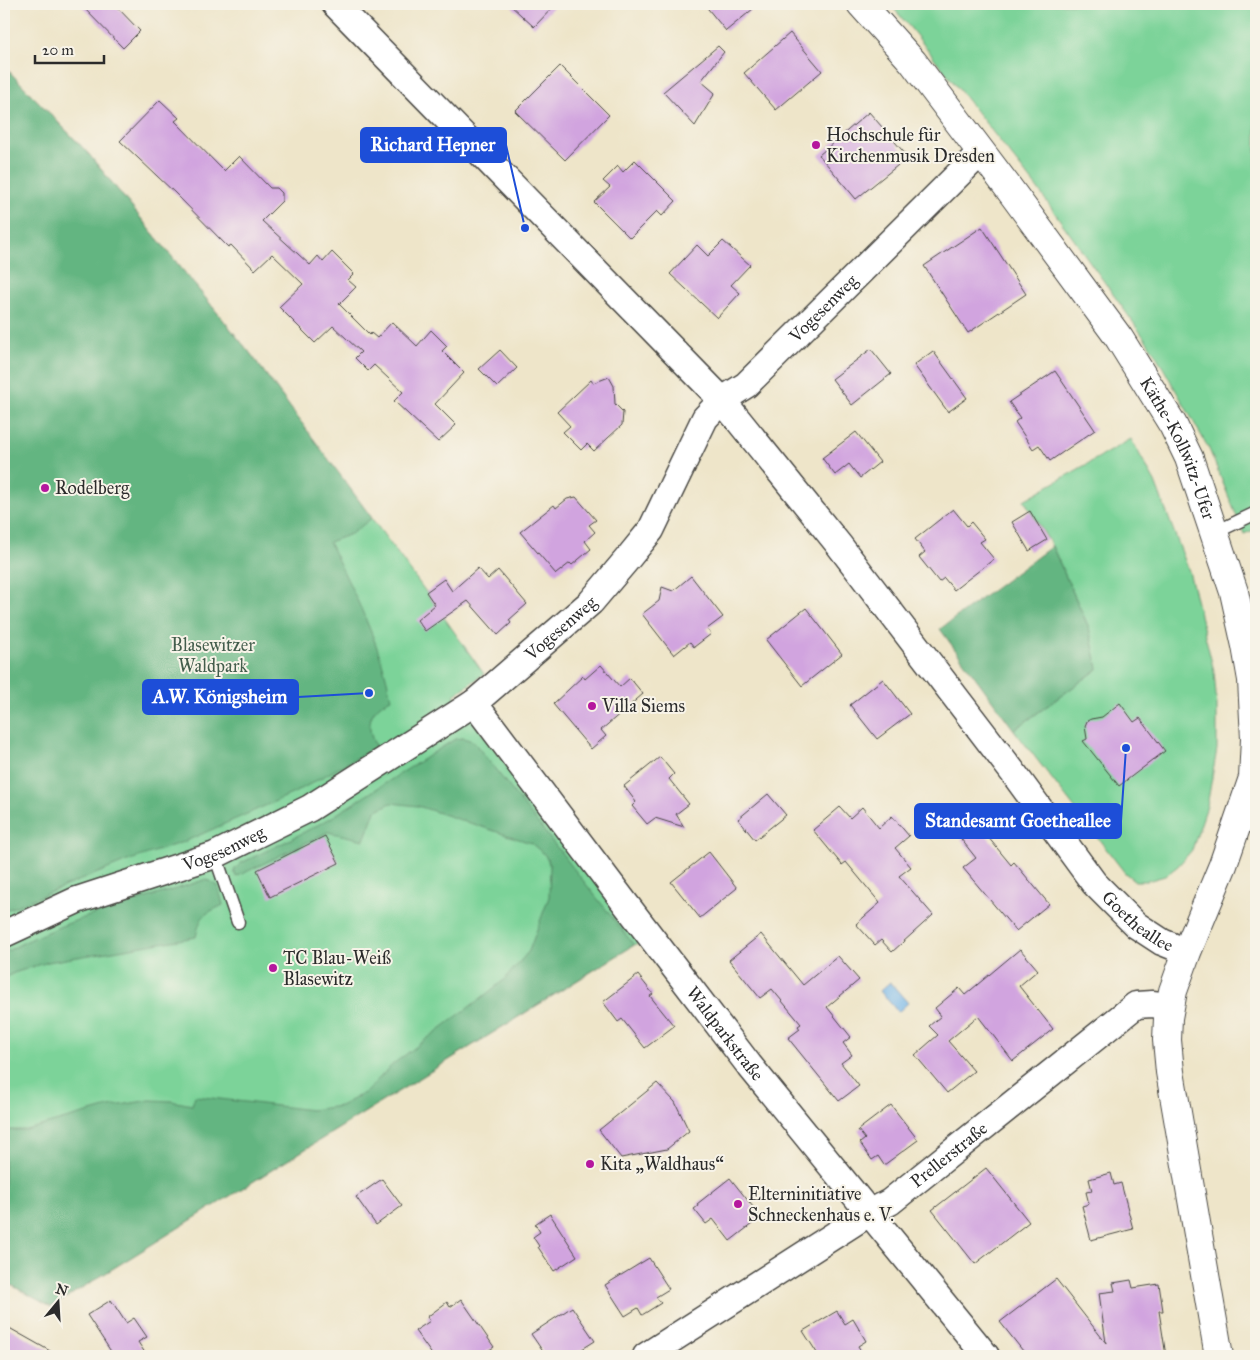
<svg xmlns="http://www.w3.org/2000/svg" width="1260" height="1360" viewBox="0 0 1260 1360" font-family="'IM FELL Great Primer',serif">
  <rect width="100%" height="100%" fill="#f7f3e8"/>
  <filter id="ink" filterUnits="userSpaceOnUse"><feTurbulence type="fractalNoise" baseFrequency=".02" numOctaves="2"/><feDisplacementMap in="SourceGraphic" scale="10" xChannelSelector="R" yChannelSelector="G"/><feConvolveMatrix kernelMatrix="1 2 1 2 8 2 1 2 1" color-interpolation-filters="sRGB"/></filter>
  <filter id="wash" filterUnits="userSpaceOnUse"><feTurbulence type="fractalNoise" baseFrequency=".0096" numOctaves="4" result="noise"/><feDisplacementMap in="SourceGraphic" scale="20" xChannelSelector="R" yChannelSelector="G"/><feGaussianBlur stdDeviation="1.12" result="paint"/><feColorMatrix in="noise" values="0 0 0 0 0 0 0 0 0 0 0 0 0 0 0 0 0 1.4 0 .05"/><feComposite in="paint" operator="in"/></filter>
  <g filter="url(#wash)">
    <rect width="100%" height="100%" fill="#eee5c9"/>
    <g fill="#7bd399" stroke="#537f62">
      <polygon points="890,4 1256,4 1256,529 1244,534 1209,449 1153,350 1037,188 912,30"/>
      <polygon points="4,67 87,152 250,353 426,592 484,674 454,695 641,941 51,1307 4,1281"/>
      <polygon points="1131,439 1155,482 1189,571 1214,671 1217,706 1217,749 1207,806 1192,850 1178,866 1165,876 1147,881 1135,881 1125,873 1014,730 1098,669 1089,628 1052,546 1024,500"/>
    </g>
    <g fill="#64b581" stroke="#487056">
      <path d="M4 66 87 152 250 353 372 518 351 534 329 542C353 592 381 643 391 699 368 709 365 726 376 747L294 793 186 841 130 860 4 911Z"/>
      <polygon points="1052,546 1089,628 1098,669 1014,730 940,629"/>
      <polygon points="463,738 473,741 634,945 51,1307 4,1281 4,1130 26,1130 109,1107 150,1100 171,1101 192,1105 195,1096 311,1110 340,1106 366,1092 393,1064 480,999 504,980 529,951 549,897 550,866 545,855 531,843 418,806 391,803 375,811 364,840 328,832 236,877 234,870 241,863 287,841 329,819 455,739"/>
      <path d="M204 880 210 881 218 886 223 905C203 915 201 914 196 937L48 962 14 973 4 978V953C68 917 135 903 204 880Z"/>
    </g>
    <polygon fill="#73b6e9" stroke="#4f708a" points="890,982 908,1003 898,1012 880,991"/>
    <g id="blocks">
      <g fill="#d1a4df">
        <polygon points="80,4 114,4 140,31 123,48"/>
        <polygon points="509,4 556,4 534,27"/>
        <polygon points="704,4 759,4 726,31"/>
        <polygon points="790,33 822,71 776,110 744,73"/>
        <polygon points="718,46 724,52 701,81 715,93 695,126 663,92"/>
        <polygon points="560,66 609,115 565,160 515,111"/>
        <polygon points="160,100 179,118 175,121 224,171 239,156 270,188 277,188 282,193 282,201 262,221 310,265 318,256 323,262 332,252 354,274 348,280 356,287 339,304 370,335 371,333 377,338 392,322 417,346 431,330 447,346 442,351 464,373 435,404 456,425 438,442 394,401 403,392 374,365 368,371 355,358 361,352 333,326 315,343 279,307 303,284 272,254 255,270 231,245 228,247 175,193 120,141"/>
        <polygon points="869,112 908,157 856,199 819,155"/>
        <polygon points="635,160 676,201 662,216 657,211 630,238 594,202 610,187 603,181 618,166 623,172"/>
        <polygon points="982,227 1026,294 968,333 924,266"/>
        <polygon points="723,241 750,265 731,285 740,293 717,318 670,274 697,245 708,256"/>
        <polygon points="871,349 891,374 852,405 832,379"/>
        <polygon points="500,350 517,368 497,387 479,369"/>
        <polygon points="933,351 967,398 948,412 914,365"/>
        <polygon points="1055,371 1095,430 1050,461 1039,445 1033,449 1015,422 1020,418 1009,402"/>
        <polygon points="609,377 614,386 615,404 623,412 622,425 594,451 587,444 581,450 563,432 570,426 557,412 591,380 593,383"/>
        <polygon points="856,432 880,462 860,478 849,464 835,475 822,458"/>
        <polygon points="576,497 596,520 589,525 595,532 585,541 591,549 572,565 570,563 556,574 520,532 554,505 556,508 567,499"/>
        <polygon points="953,509 967,526 971,522 985,539 980,542 994,559 954,590 944,578 939,582 919,557 925,552 915,539"/>
        <polygon points="1030,511 1047,540 1029,551 1012,522"/>
        <polygon points="478,568 488,579 498,570 527,604 509,620 511,623 498,635 468,601 425,631 417,620 435,605 426,592 444,579 452,591"/>
        <polygon points="691,576 723,617 707,629 711,634 694,647 690,642 674,655 642,614 659,601 662,587 673,591"/>
        <polygon points="806,608 842,654 802,686 766,640"/>
        <polygon points="601,665 620,687 630,678 643,694 601,730 606,736 591,749 553,704 583,676 585,679"/>
        <polygon points="883,679 910,714 877,739 850,705"/>
        <polygon points="1120,703 1134,722 1140,718 1165,751 1119,786 1083,741 1087,739 1085,726 1087,721 1091,719 1102,717"/>
        <polygon points="660,757 674,774 669,779 689,804 676,814 684,827 655,818 647,824 632,806 636,802 624,786"/>
        <polygon points="768,794 786,815 755,840 738,819"/>
        <polygon points="840,807 850,818 862,807 879,828 892,816 909,836 895,848 911,867 899,876 933,915 892,952 881,940 875,945 856,924 880,903 846,862 842,865 813,830"/>
        <polygon points="978,825 1011,865 1014,862 1049,904 1016,931 963,868 976,858 961,839"/>
        <polygon points="325,836 339,863 270,897 257,870"/>
        <polygon points="709,852 737,888 700,918 671,882"/>
        <polygon points="761,934 803,985 838,956 859,980 827,1007 851,1037 843,1043 852,1055 841,1063 859,1086 839,1101 788,1038 800,1029 798,1026 801,1024 772,989 760,998 729,960"/>
        <polygon points="1020,949 1038,970 1019,986 1053,1029 1013,1061 978,1016 948,1041 974,1071 947,1093 915,1055 938,1035 929,1026 941,1016 935,1008 959,988 965,995"/>
        <polygon points="638,975 653,994 650,996 674,1026 645,1048 622,1019 618,1022 603,1002"/>
        <polygon points="657,1083 675,1102 689,1131 667,1149 621,1158 599,1130"/>
        <polygon points="891,1105 918,1140 884,1165 878,1156 872,1160 860,1143 865,1139 858,1130"/>
        <polygon points="986,1168 1029,1222 975,1264 932,1210"/>
        <polygon points="1111,1173 1114,1185 1121,1183 1133,1229 1091,1240 1082,1206 1089,1204 1086,1192 1092,1191 1089,1179"/>
        <polygon points="730,1178 761,1217 730,1241 713,1219 706,1224 694,1209 698,1206 697,1204"/>
        <polygon points="382,1179 402,1206 376,1225 356,1197"/>
        <polygon points="550,1214 577,1256 554,1271 538,1247 539,1246 533,1237 540,1232 535,1224"/>
        <polygon points="649,1258 669,1289 656,1297 661,1303 642,1315 638,1308 625,1316 605,1285"/>
        <polygon points="1056,1279 1106,1343 1099,1293 1115,1291 1113,1283 1131,1280 1133,1288 1159,1284 1163,1311 1159,1311 1166,1356 1027,1356 1000,1322"/>
        <polygon points="461,1299 494,1347 480,1356 433,1356 415,1331 430,1321 427,1317 447,1302 450,1307"/>
        <polygon points="111,1300 126,1323 134,1318 147,1337 138,1342 147,1356 114,1356 87,1315"/>
        <polygon points="572,1307 595,1341 571,1356 546,1356 531,1334"/>
        <polygon points="837,1311 845,1324 853,1319 866,1341 858,1346 864,1356 819,1356 803,1331"/>
        <polygon points="4,1325 59,1356 4,1356"/>
      </g>
    </g>
  </g>
  <g filter="url(#ink)">
    <use href="#blocks" fill-opacity="0" stroke="#484743" stroke-width="1"/>
    <g fill="none" stroke-linecap="round" stroke-linejoin="round">
      <g stroke="#484743" stroke-width="15">
        <g id="lane">
          <polyline points="1214,533 1256,513"/>
          <polyline points="215,855 238,922"/>
        </g>
      </g>
      <g stroke="#484743" stroke-width="29">
        <g id="street">
          <path id="s1" d="M335 4 722 400 839 545 1012 771 1094 883 1136 925 1162 942 1187 952"/>
          <path id="s2" d="M474 703 625 903 749 1065 986 1356"/>
          <path id="s3" d="M4 934 77 900 215 855 310 808 474 703 591 602 629 557 651 530 705 418 722 400 746 385 981 152"/>
          <path id="s4" d="M646 1356 869 1213 890 1202 1136 1005 1152 1004 1169 1006"/>
        </g>
      </g>
      <g stroke="#484743" stroke-width="30">
        <g id="secondary">
          <path id="s5" d="M861 4 913 62 1007 186 1119 338 1173 425 1189 458 1234 592 1246 646 1252 680 1255 739 1253 778 1223 865 1187 952 1173 991 1168 1018 1167 1040 1170 1072 1219 1356"/>
        </g>
      </g>
      <use href="#lane" stroke="#fff" stroke-width="12"/>
      <use href="#street" stroke="#fff" stroke-width="26"/>
      <use href="#secondary" stroke="#fff" stroke-width="28"/>
    </g>
  </g>
  <g fill="#b5179e" stroke="#f7f3e8" stroke-width="2">
    <circle cx="816" cy="145" r="5"/>
    <circle cx="45" cy="488" r="5"/>
    <circle cx="592" cy="706" r="5"/>
    <circle cx="273" cy="968" r="5"/>
    <circle cx="590" cy="1164" r="5"/>
    <circle cx="738" cy="1204" r="5"/>
  </g>
  <g text-anchor="middle" stroke-width="4" stroke-linejoin="round" paint-order="stroke">
    <g font-size="18" fill="#2b2b2b" stroke="#f7f3e8" text-anchor="start">
      <text x="826" y="141">Hochschule für<tspan x="826" dy="21">Kirchenmusik Dresden</tspan></text>
      <text x="55" y="494">Rodelberg</text>
      <text x="602" y="712">Villa Siems</text>
      <text x="283" y="964">TC Blau-Weiß<tspan x="283" dy="21">Blasewitz</tspan></text>
      <text x="600" y="1170">Kita „Waldhaus“</text>
      <text x="748" y="1200">Elterninitiative<tspan x="748" dy="21">Schneckenhaus e. V.</tspan></text>
    </g>
    <g font-size="18" fill="#2b2b2b" stroke="#f7f3e8">
      <text dy="6" stroke="none"><textPath href="#s3" startOffset="1061">Vogesenweg</textPath></text>
      <text dy="6" stroke="none"><textPath href="#s5" startOffset="548">Käthe-Kollwitz-Ufer</textPath></text>
      <text dy="6" stroke="none"><textPath href="#s3" startOffset="641">Vogesenweg</textPath></text>
      <text dy="6" stroke="none"><textPath href="#s3" startOffset="236">Vogesenweg</textPath></text>
      <text dy="6" stroke="none"><textPath href="#s1" startOffset="1222">Goetheallee</textPath></text>
      <text dy="6" stroke="none"><textPath href="#s2" startOffset="415">Waldparkstraße</textPath></text>
      <text dy="6" stroke="none"><textPath href="#s4" startOffset="364">Prellerstraße</textPath></text>
    </g>
    <g font-size="18" fill="#435d4c" stroke="#f7f3e8">
      <text x="213" y="651">Blasewitzer<tspan x="213" dy="21">Waldpark</tspan></text>
    </g>
  </g>
  <path fill="none" stroke="#1d4ed8" stroke-width="2" d="M525 228L506 145M369 693L298 697M1126 748L1121 821"/>
  <g fill="#1d4ed8" stroke="#f7f3e8" stroke-width="2">
    <circle cx="525" cy="228" r="5"/>
    <circle cx="369" cy="693" r="5"/>
    <circle cx="1126" cy="748" r="5"/>
  </g>
  <g fill="#1d4ed8" stroke="#1d4ed8" stroke-width="2">
    <rect x="361" y="128" width="145" height="34" rx="5"/>
    <rect x="143" y="680" width="155" height="34" rx="5"/>
    <rect x="915" y="804" width="206" height="34" rx="5"/>
  </g>
  <g font-size="19" text-anchor="middle" font-weight="bold" fill="#fff">
    <text x="433" y="151">Richard Hepner</text>
    <text x="220" y="703">A.W. Königsheim</text>
    <text x="1018" y="827">Standesamt Goetheallee</text>
  </g>
  <rect width="1260" height="1360" fill="none" stroke="#f7f3e8" stroke-width="20"/>
  <g transform="translate(58 1302) rotate(18)" stroke="#f7f3e8" stroke-width="4" paint-order="stroke">
  <path d="M0-4L9 19L0 12L-9 19Z" fill="#2b2b2b"/>
  <text y="-8" font-size="14" font-weight="bold" text-anchor="middle" fill="#2b2b2b">N</text>
  </g>
  <path d="M35 55v8h69v-8" fill="none" stroke="#2b2b2b" stroke-width="2.5"/>
  <text x="42" y="55" font-size="15" fill="#2b2b2b" stroke="#f7f3e8" stroke-width="4" paint-order="stroke">20 m</text>
</svg>
